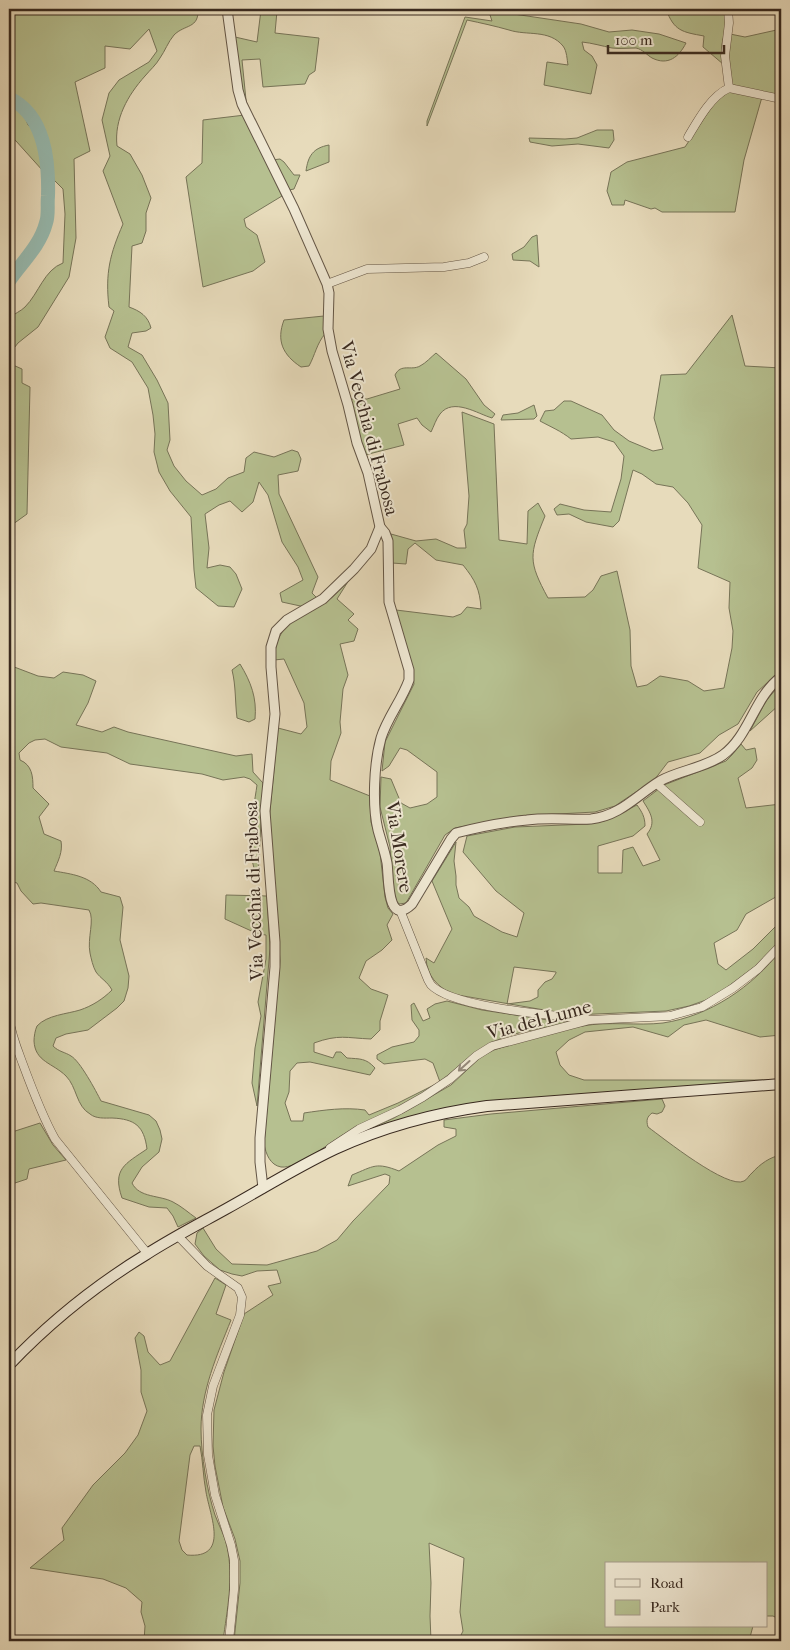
<svg xmlns="http://www.w3.org/2000/svg" width="790" height="1650" viewBox="0 0 790 1650" font-family="'IM FELL French Canon',serif">
  <rect width="100%" height="100%" fill="#e7dbbb"/>
  <filter id="stains"><feTurbulence type="fractalNoise" baseFrequency=".004" numOctaves="4"/><feColorMatrix values="0 0 0 0 .2 0 0 0 0 .09 0 0 0 0 .02 0 0 0 .5 -.17"/></filter>
  <radialGradient id="worn" r=".72"><stop offset=".6" stop-color="#630" stop-opacity="0"/><stop offset="1" stop-color="#630" stop-opacity=".3"/></radialGradient>
  <g fill="#b6c090" stroke="#777458" fill-rule="evenodd">
    <path d="M9 9H198C199 29 185 24 174 35 168 42 165 51 160 58 156 65 150 70 145 76 128 95 114 119 117 146L130 154 142 175 151 198 146 213V231L142 243 132 246 129 307C140 311 148 316 151 328L146 331 132 333 128 347 142 355 157 380 168 403 170 440 167 450 174 466 186 481 202 495 216 489 228 478 244 472 246 458 254 452 274 457 292 450 298 452 301 459 298 471 278 475 279 494 318 577 312 593 318 599 305 607 282 602 280 593 303 580 298 567 282 542 268 495 259 482 253 502 242 512 230 501 219 505 205 514 209 548 207 568 220 565 230 567 236 574 242 589 234 607 218 606 196 588 194 570 191 517 170 491 159 472 154 452 155 434 153 415 148 388 132 362 110 348 105 337 114 311 109 307C105 273 110 254 123 224L103 171 110 156 102 120 109 93 119 80 149 62 157 51 149 29 130 49 105 46V68L75 82 90 151 74 159 76 238 69 277 38 327 18 343 11 352 13 365 22 369V383L30 387 27 514 9 527V318C14 314 21 311 25 307 39 293 44 270 63 263L65 214 63 189 54 180 49 150 43 131 35 115 20 100 9 93Z"/>
    <path d="M488 9H503L507 13 581 24 609 32 632 30 659 34 686 43C679 57 668 66 652 58 647 55 642 49 636 48 628 48 620 49 612 48 602 46 592 43 582 42L584 50 592 56 597 65 591 94 544 85 547 62 568 65C567 60 567 51 563 46 549 29 527 36 509 30 495 26 481 23 467 20L427 126V121L465 17 492 21Z"/>
    <path d="M666 9H724L727 22 722 44 723 64 703 47 704 36C682 32 674 31 666 9Z"/>
    <polygon points="261,10 277,11 275,33 319,38 315,71 309,75 305,84 263,87 260,59 242,60 247,110 241,84 235,37 257,42"/>
    <polygon points="781,29 781,96 732,86 728,62 730,34 745,37"/>
    <polygon points="728,91 762,97 744,160 735,212 662,212 655,208 651,209 625,200 624,205 612,205 607,191 611,172 627,162 685,147 717,99"/>
    <polygon points="9,102 22,110 28,125 36,133 41,145 43,171 16,141 9,136"/>
    <polygon points="245,115 282,196 244,219 246,227 257,235 265,262 253,271 203,287 186,177 202,163 203,120"/>
    <polygon points="597,130 613,130 614,140 609,148 578,144 552,146 530,142 529,138 565,139 577,138"/>
    <path d="M329 145V162L306 171C308 156 313 148 329 145Z"/>
    <polygon points="280,159 284,162 294,175 300,175 294,189 289,190 272,160"/>
    <polygon points="537,235 539,267 530,261 513,260 512,254 524,247 532,237"/>
    <path d="M732 315 745 366 781 368V672L777 674 757 692 738 724 719 735 700 753 668 762 655 779 615 806 595 812 520 816 455 828 445 835 406 903 399 904 394 898 390 847 380 807 381 777 391 779 401 803 410 808 427 804 437 797V772L407 750 400 748 389 766 382 771 385 742 414 684 412 667 396 610 453 617 461 614 467 607 481 609C480 589 475 580 463 565L436 560 415 543 408 549 406 564 392 563V543L391 534 416 541 436 539 457 548H466L464 530 467 524 469 496 462 412 494 424 499 540 527 544 528 511 538 503 545 516C529 555 528 561 548 598L585 597 593 590 601 576 617 571 630 630 631 666 637 687 647 685 660 676 688 681 704 691 724 688 732 648 733 631 729 608 730 582 698 568 702 525 688 503 673 487 656 484 642 474 633 470 619 521 613 527 586 522 569 514 557 515 554 509 560 504 584 510 611 512 621 479 624 456 614 442 598 437 571 439C561 431 551 427 540 421L545 411 554 410 564 401H571L602 415 614 430 629 441 653 451 663 449 654 418 661 375 686 374Z"/>
    <path d="M324 316 325 334C317 343 315 355 309 366L301 367C283 355 276 341 284 320Z"/>
    <path d="M436 353 466 379 484 405 495 414 492 418C478 414 453 397 440 414 436 419 434 426 431 432L422 425 417 418 398 424 404 445 365 455 349 399H367L400 389 395 375C401 363 411 371 420 366 426 363 431 357 436 353Z"/>
    <polygon points="534,405 537,416 534,419 501,420 503,415 518,413"/>
    <path d="M349 580 337 599 354 614 348 620 358 629 354 641 340 644 348 675 343 689 340 722 341 733 331 761 330 780 370 796 371 822 380 853 385 897 388 908 393 914 387 925 392 940 382 950 366 961 359 978 371 989 388 995 380 1021V1030L371 1039C346 1038 339 1034 314 1043V1052L333 1058 336 1052H341L347 1058C360 1059 366 1058 375 1068L370 1075 310 1062 297 1063 290 1071 289 1092 285 1103 291 1121H303L304 1113C324 1110 345 1107 365 1110L369 1115 398 1103 440 1082 433 1063 425 1059 384 1064 377 1059V1055L392 1047 414 1042 419 1036V1030L412 1020 411 1005 414 1003 423 1021 430 1018 427 1009 435 1004 447 1001 482 1010 554 1021 574 1022C548 1028 518 1030 493 1042 468 1054 452 1074 429 1090 402 1108 370 1118 341 1136 328 1144 297 1169 281 1167 270 1165 266 1154 264 1144L280 961 269 821 278 728 301 734 307 727 304 703 284 659 274 660C277 620 298 621 326 602 335 596 342 587 349 580Z"/>
    <path d="M240 664C251 682 257 698 255 719L249 722 237 718C235 702 236 686 232 670Z"/>
    <path d="M9 665 38 676 54 678 63 672 83 675 96 681 88 703 76 725 102 732 114 727 128 732 236 756 252 754 253 772 263 783 258 878C244 850 253 814 257 785L250 779 244 777 223 780 202 774 130 764 107 753 61 747 45 739 35 740 29 743 19 753 20 760C32 765 33 776 33 788L49 804 39 817 44 834 61 841C63 852 58 861 54 871 71 874 91 876 101 892L120 897 123 907 120 940 129 976 128 988 124 1001 117 1008 88 1030 66 1034 56 1038 53 1046C59 1052 65 1052 71 1056 80 1061 96 1091 101 1101L149 1115 156 1121 160 1130 162 1139 159 1152 142 1167 132 1183C139 1198 160 1195 173 1202 181 1206 189 1213 196 1218L178 1227 173 1216 167 1208 149 1207 122 1198C112 1169 125 1164 147 1149 144 1126 135 1119 112 1118 105 1118 96 1119 90 1114 76 1106 77 1087 66 1076 53 1063 35 1062 34 1041 34 1037 35 1030 37 1026 47 1015 67 1014 80 1010 92 1006 103 999 112 990 107 981 101 979 96 972 93 967 91 958 90 953 87 938 95 920 89 910L41 903 33 904 21 891 17 883 10 881Z"/>
    <polygon points="781,683 781,709 779,705 750,731 766,701"/>
    <path d="M741 744 746 750 755 748 757 760 752 768 738 778 746 808 781 804V894L746 914 737 930 714 943 718 964 726 970 753 949 775 927 781 923V940L754 967 722 991 706 1000 689 1006 666 1011 573 1015 452 994C437 986 427 976 426 958L434 963 452 929 432 881 456 842 454 861 456 876V885L459 898 469 907 474 916 502 932 517 937 524 913 496 891 463 852 467 836 515 827 588 824 604 821 637 805C642 812 645 817 645 826L633 836 598 846V873H622L623 850 633 847 643 866 660 860 647 834C657 822 650 812 643 801L664 785 726 761 732 755ZM514 967 556 972V973L552 979 545 982 538 990V997L530 1001 507 1004Z"/>
    <polygon points="226,895 267,896 270,948 257,1106 252,1083 255,1048 261,1016 258,1002 266,959 266,935 258,934 225,919"/>
    <path d="M781 950V1035L760 1037 706 1020 684 1025 668 1037 633 1027 585 1032 569 1040 556 1052 560 1065 569 1075 584 1080H781L554 1096 359 1134 394 1118 451 1085 482 1056 494 1050C521 1041 554 1030 583 1026 609 1021 637 1026 663 1023 710 1016 752 987 781 950Z"/>
    <path d="M662 1099 665 1106 662 1112 657 1114 652 1113C647 1117 646 1120 648 1127 663 1138 728 1190 744 1181 747 1180 749 1175 752 1173 760 1164 770 1157 781 1155V1620L773 1616H766V1564H606V1626H753L749 1641H458L463 1631 460 1612 464 1558 429 1543 431 1583 430 1616 431 1641H234L240 1583V1561L235 1539 223 1507 215 1466 213 1446 214 1410 224 1372 244 1314 273 1295 268 1286 281 1283 277 1270 257 1271 242 1276 232 1274 220 1270 204 1256 195 1244 197 1233 203 1228 216 1249 232 1264 267 1265 317 1251 337 1240 353 1221 389 1184 390 1176 385 1174 348 1186 352 1175C374 1166 376 1162 399 1171L438 1145 456 1136V1129L444 1127V1120L491 1114Z"/>
    <polygon points="40,1123 53,1145 66,1160 29,1169 27,1179 9,1185 9,1133"/>
    <path d="M215 1278 226 1285 216 1314 231 1320C217 1355 201 1391 201 1429 201 1455 207 1491 215 1515 219 1526 225 1536 227 1547 234 1578 227 1610 223 1641H144L145 1626 141 1612 142 1602 126 1588 103 1579 30 1568 64 1540 62 1528 93 1485 125 1453 138 1435 147 1411 141 1392V1370L135 1338 139 1332 144 1336 148 1352 160 1365 170 1361ZM194 1446H200C203 1461 203 1476 206 1492 210 1516 230 1559 187 1555L182 1550 179 1541 190 1455Z"/>
  </g>
  <g fill="none" stroke-linecap="round" stroke-linejoin="round">
    <path stroke="#97bbb1" stroke-width="14" d="M9 98C45 115 49 161 48 196 47 205 49 215 46 223 40 246 22 262 9 281"/>
    <g stroke="#645646" stroke-width="9">
      <g id="minor">
        <polyline points="729,88 781,99"/>
        <path d="M688 137C698 120 711 96 729 88L725 56 729 23 728 9"/>
        <polyline points="327,284 367,269 444,267 469,263 484,257"/>
        <polyline points="657,784 700,822"/>
        <path d="M400 910 426 975C427 978 429 982 431 985 453 1008 553 1015 587 1019"/>
        <path d="M9 1018C11 1032 16 1046 21 1059 31 1086 41 1114 55 1139L147 1253"/>
        <polyline points="330,1148 359,1129 400,1110 423,1097 450,1079 476,1056 492,1046 590,1020 670,1016 702,1007 733,988 758,969 781,945"/>
        <polyline points="178,1236 207,1266 238,1288 242,1297 240,1315 213,1386 207,1415 208,1455 215,1495 231,1545 234,1560 234,1590 229,1641"/>
      </g>
    </g>
    <g stroke="#645646" stroke-width="11">
      <g id="tertiary">
        <polyline points="227,9 238,90 242,104 294,209 327,284 329,293 328,329 332,351 348,405 357,443 368,473 380,527 371,549 354,569 323,599 287,620 276,631 271,647 271,667 275,714 265,811 275,942 275,967 260,1138 260,1162 263,1188"/>
        <path d="M380 527 385 533 388 541 389 602 409 670V680C402 700 387 718 381 738 374 763 372 805 378 830 381 841 385 852 387 863 389 874 386 929 412 904L451 839 456 833C479 827 504 822 527 820 548 817 570 820 591 819 620 816 637 795 660 781 680 770 705 768 723 755 750 735 754 697 781 677"/>
      </g>
    </g>
    <g stroke="#38291f" stroke-width="12">
      <path id="secondary" d="M9 1365C50 1322 96 1285 147 1254 172 1238 199 1224 226 1209 262 1189 297 1167 335 1149 383 1127 435 1113 487 1106L781 1084"/>
    </g>
    <use href="#minor" stroke="#efe8d3" stroke-width="8"/>
    <use href="#tertiary" stroke="#efe8d3" stroke-width="9"/>
    <use href="#secondary" stroke="#efe8d3" stroke-width="10"/>
  </g>
  <defs><path id="oneway-shaft" d="M-6 0H5M1.5-3L5.5 0L1.5 3" fill="none" stroke-width="1.6" stroke-linecap="round" stroke-linejoin="round" transform="scale(1.25)"/></defs>
  <use stroke="#948879" href="#oneway-shaft" transform="translate(464 1066) rotate(138)"/>
  <g text-anchor="middle" stroke-width="4" stroke-linejoin="round" paint-order="stroke">
    <g font-size="19" fill="#38291f" stroke="#efe8d3">
      <text transform="translate(370 428) rotate(75)" y="7">Via Vecchia di Frabosa</text>
      <text transform="translate(400 847) rotate(81)" y="7">Via Morere</text>
      <text transform="translate(253 891) rotate(-92)" y="7">Via Vecchia di Frabosa</text>
      <text transform="translate(539 1019) rotate(-15)" y="7">Via del Lume</text>
    </g>
  </g>
  <rect width="790" height="1650" fill="none" stroke="#e7dbbb" stroke-width="30"/>
  <rect x="10" y="10" width="770" height="1630" fill="none" stroke="#38291f" stroke-width="2.5"/>
  <rect x="15" y="15" width="760" height="1620" fill="none" stroke="#38291f"/>
  <rect x="605" y="1562" width="162" height="65" fill="#efe8d3" stroke="#a69c8b"/>
  <rect x="615" y="1579" width="25" height="8" fill="#efe8d3" stroke="#a69c8b"/>
  <text x="650" y="1588" font-size="15" fill="#38291f">Road</text>
  <rect x="615" y="1600" width="25" height="15" fill="#b6c090" stroke="#a69c8b"/>
  <text x="650" y="1612" font-size="15" fill="#38291f">Park</text>
  <path d="M608 45v8h116v-8" fill="none" stroke="#38291f" stroke-width="2.5"/>
  <text x="615" y="45" font-size="15" fill="#38291f" stroke="#efe8d3" stroke-width="4" paint-order="stroke">100 m</text>
  <rect width="100%" height="100%" filter="url(#stains)"/>
  <rect width="100%" height="100%" fill="url(#worn)"/>
</svg>
